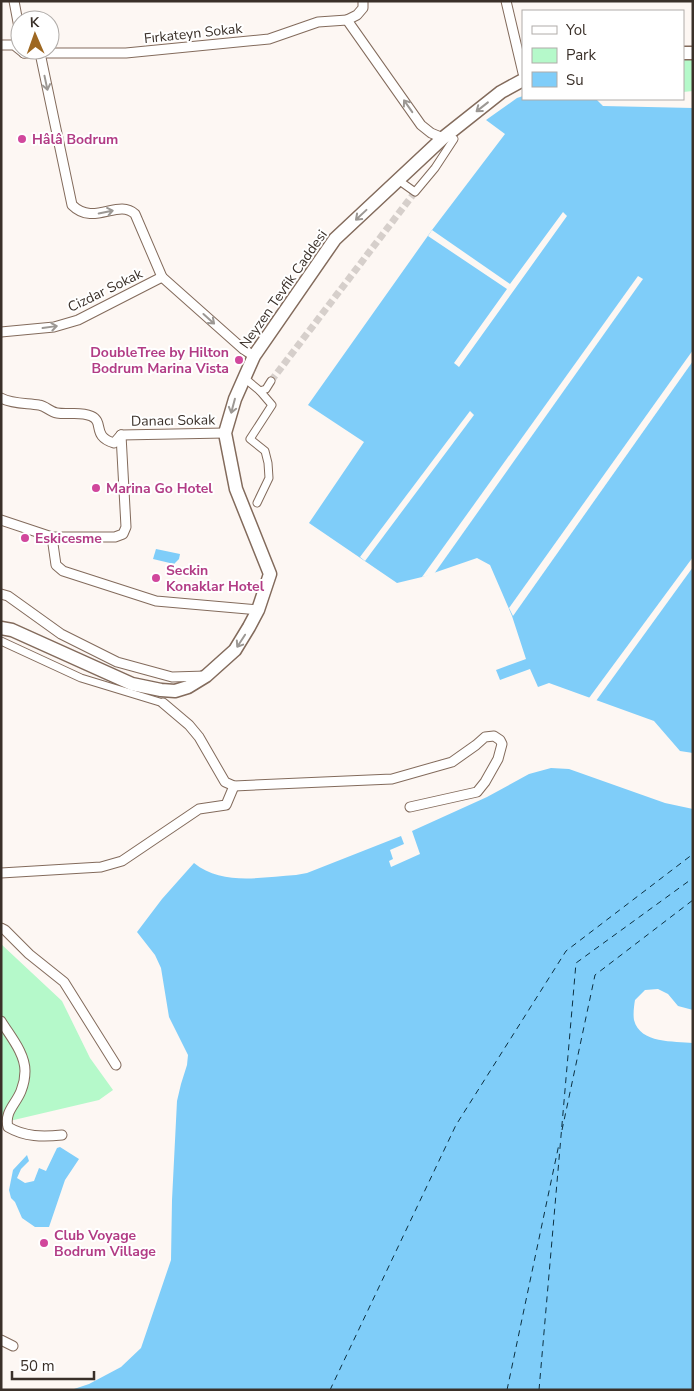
<svg xmlns="http://www.w3.org/2000/svg" width="694" height="1391" viewBox="0 0 694 1391" font-family="'Nunito Sans',sans-serif">
  <rect width="100%" height="100%" fill="#fdf7f3"/>
  <g fill="#b5f9ca">
    <polygon points="693,59 693,91 683,92 683,60"/>
    <polygon points="1,944 62,1001 90,1058 113,1090 99,1100 1,1123"/>
  </g>
  <g fill="#7fcdf9">
    <polygon points="523,96 523,99 596,99 603,106 693,108 693,753 680,751 654,721 549,683 538,687 530,669 500,680 496,670 526,659 512,616 490,565 477,558 422,577 397,583 309,523 364,442 308,405 432,230 505,134 486,120 517,98"/>
    <polygon points="156,549 180,554 179,559 174,564 153,559"/>
    <path d="M551 768 569 769 665 803 693 809V1010L678 1006 668 994 658 989 645 990 635 1000C634 1006 633 1014 634 1020 640 1044 674 1041 693 1043V1390H71L89 1384 121 1367 141 1348 171 1260 172 1200 177 1101 181 1084 187 1065 188 1055 169 1017 161 968 155 955 137 932 162 899 194 863C222 886 262 877 296 875L307 873 401 836 404 844 390 850 393 859 389 861 391 867 420 854 412 831 487 797 529 774Z"/>
    <polygon points="60,1147 79,1159 65,1180 49,1227 35,1227 22,1218 15,1202 11,1198 9,1190 13,1170 27,1155 29,1161 21,1169 17,1178 25,1183 34,1181 39,1168 46,1171 57,1148"/>
  </g>
  <g fill="#fdf7f3">
    <polygon points="563,212 567,216 459,367 454,363 507,289 428,236 432,230 510,284"/>
    <polygon points="638,276 643,279 434,574 422,577"/>
    <polygon points="693,350 693,361 513,616 509,608"/>
    <polygon points="470,411 474,415 365,561 360,557"/>
    <polygon points="693,557 693,567 596,701 589,698"/>
  </g>
  <g fill="none" stroke-linecap="round" stroke-linejoin="round">
    <g stroke="#0c3042" stroke-width="1" stroke-dasharray="6 5" stroke-linecap="butt">
      <polyline points="562,1130 595,975 693,900"/>
      <polyline points="330,1390 456,1125 566,951 693,854"/>
      <polyline points="507,1390 559,1144"/>
      <polyline points="539,1390 576,963 693,878"/>
    </g>
    <polyline stroke="#d6cfcb" stroke-width="7" stroke-dasharray="7 3.5" stroke-linecap="butt" points="271,381 415,192"/>
    <g stroke="#836b5c" stroke-width="9">
      <g id="pedestrian">
        <polyline points="401,182 415,192 435,168 454,139"/>
        <polyline points="248,381 260,391 266,389 271,381"/>
        <polyline points="257,503 269,478 268,463 265,451 250,439 272,405 260,391"/>
        <polyline points="1,641 81,678 163,703"/>
      </g>
    </g>
    <g stroke="#836b5c" stroke-width="11">
      <g id="minor">
        <polyline points="14,1 20,33"/>
        <polyline points="363,1 363,8 357,15 347,20 421,125 431,133 443,138"/>
        <polyline points="506,1 523,73"/>
        <polyline points="1,45 14,45 24,53"/>
        <path d="M23 50 24 53H40L72 205C94 227 118 198 135 214L162 277 243 349 254 356"/>
        <polyline points="40,53 126,53 269,39 318,22 347,20"/>
        <polyline points="1,332 54,327 78,320 162,277"/>
        <path d="M1 398C12 404 27 403 39 405 46 406 50 412 57 413 68 415 80 411 91 416 105 422 91 436 114 443L121 435"/>
        <polyline points="121,435 225,433"/>
        <polyline points="1,520 52,537 115,537 123,534 126,527 121,435"/>
        <polyline points="52,537 56,565 63,571 156,601 258,610"/>
        <polyline points="1,594 8,596 61,634 117,662 172,677 206,676"/>
        <polyline points="163,703 189,725 199,737 225,782 234,786 392,779 452,762 476,745 485,737 494,736 500,740 502,744 498,759 485,782 477,792 410,807"/>
        <polyline points="1,873 101,867 122,861 199,809 226,805 234,786"/>
        <polyline points="1,928 5,930 29,954 64,982 116,1065"/>
        <path d="M1 1021C10 1036 25 1053 25 1071 25 1077 23 1086 21 1091 16 1104 4 1112 8 1127 25 1137 43 1137 62 1135"/>
        <polyline points="1,1340 13,1346"/>
      </g>
    </g>
    <g stroke="#836b5c" stroke-width="15">
      <g id="secondary">
        <polyline points="683,53 693,53"/>
        <polyline points="1,628 12,630 132,684 161,690 175,691 188,687 206,676 235,650 249,627 258,610 270,574 236,489 225,433 235,399 254,356 335,239 443,138 501,92 523,80"/>
      </g>
    </g>
    <use href="#pedestrian" stroke="#fff" stroke-width="7"/>
    <use href="#minor" stroke="#fff" stroke-width="9"/>
    <use href="#secondary" stroke="#fff" stroke-width="12"/>
  </g>
  <defs><path id="oneway-shaft" d="M-6 0H5M1.5-3L5.5 0L1.5 3" fill="none" stroke-width="1.6" stroke-linecap="round" stroke-linejoin="round" transform="scale(1.25)"/></defs>
  <g stroke="#9c9894">
    <use href="#oneway-shaft" transform="translate(46 83) rotate(78)"/>
    <use href="#oneway-shaft" transform="translate(408 106) rotate(-125)"/>
    <use href="#oneway-shaft" transform="translate(482 107) rotate(142)"/>
    <use href="#oneway-shaft" transform="translate(106 212) rotate(-12)"/>
    <use href="#oneway-shaft" transform="translate(361 215) rotate(137)"/>
    <use href="#oneway-shaft" transform="translate(209 319) rotate(42)"/>
    <use href="#oneway-shaft" transform="translate(50 327) rotate(-8)"/>
    <use href="#oneway-shaft" transform="translate(233 406) rotate(105)"/>
    <use href="#oneway-shaft" transform="translate(241 641) rotate(123)"/>
  </g>
  <g fill="#d1479c" stroke="#fff" stroke-width="2">
    <circle cx="22" cy="139" r="5"/>
    <circle cx="239" cy="360" r="5"/>
    <circle cx="96" cy="488" r="5"/>
    <circle cx="25" cy="538" r="5"/>
    <circle cx="156" cy="578" r="5"/>
    <circle cx="44" cy="1243" r="5"/>
  </g>
  <g text-anchor="middle" stroke-width="4" stroke-linejoin="round" paint-order="stroke">
    <g font-size="14" fill="#3a3029" stroke="#fff">
      <text transform="translate(193 33) rotate(-6)" y="5">Fırkateyn Sokak</text>
      <text transform="translate(283 289) rotate(-55)" y="5">Neyzen Tevfik Caddesi</text>
      <text transform="translate(105 290) rotate(-26)" y="5">Cizdar Sokak</text>
      <text transform="translate(173 420) rotate(-1)" y="5">Danacı Sokak</text>
    </g>
    <g font-size="14" font-weight="bold" fill="#b23c85" stroke="#fff" text-anchor="start">
      <text x="32" y="144">Hâlâ Bodrum</text>
      <text x="229" y="357" text-anchor="end">DoubleTree by Hilton<tspan x="229" dy="16">Bodrum Marina Vista</tspan></text>
      <text x="106" y="493">Marina Go Hotel</text>
      <text x="35" y="543">Eskicesme</text>
      <text x="166" y="575">Seckin<tspan x="166" dy="16">Konaklar Hotel</tspan></text>
      <text x="54" y="1240">Club Voyage<tspan x="54" dy="16">Bodrum Village</tspan></text>
    </g>
  </g>
  <rect width="694" height="1391" fill="none" stroke="#3a3029" stroke-width="5"/>
  <rect x="522" y="10" width="162" height="90" fill="#ffffff" stroke="#b0aca9"/>
  <rect x="532" y="26" width="25" height="8" fill="#ffffff" stroke="#b0aca9"/>
  <text x="566" y="35" font-size="15" fill="#3a3029">Yol</text>
  <rect x="532" y="48" width="25" height="15" fill="#b5f9ca" stroke="#b0aca9"/>
  <text x="566" y="60" font-size="15" fill="#3a3029">Park</text>
  <rect x="532" y="72" width="25" height="15" fill="#7fcdf9" stroke="#b0aca9"/>
  <text x="566" y="85" font-size="15" fill="#3a3029">Su</text>
  <g transform="translate(35 35) rotate(358)"><circle r="24" fill="#ffffff" stroke="#b0aca9"/>
  <path d="M0-4L9 19L0 12L-9 19Z" fill="#9e6822"/>
  <text y="-8" font-size="14" font-weight="bold" text-anchor="middle" fill="#3a3029">K</text>
  </g>
  <path d="M12 1371v8h82v-8" fill="none" stroke="#3a3029" stroke-width="2.5"/>
  <text x="20" y="1371" font-size="15" fill="#3a3029" stroke="#ffffff" stroke-width="4" paint-order="stroke">50 m</text>
</svg>
